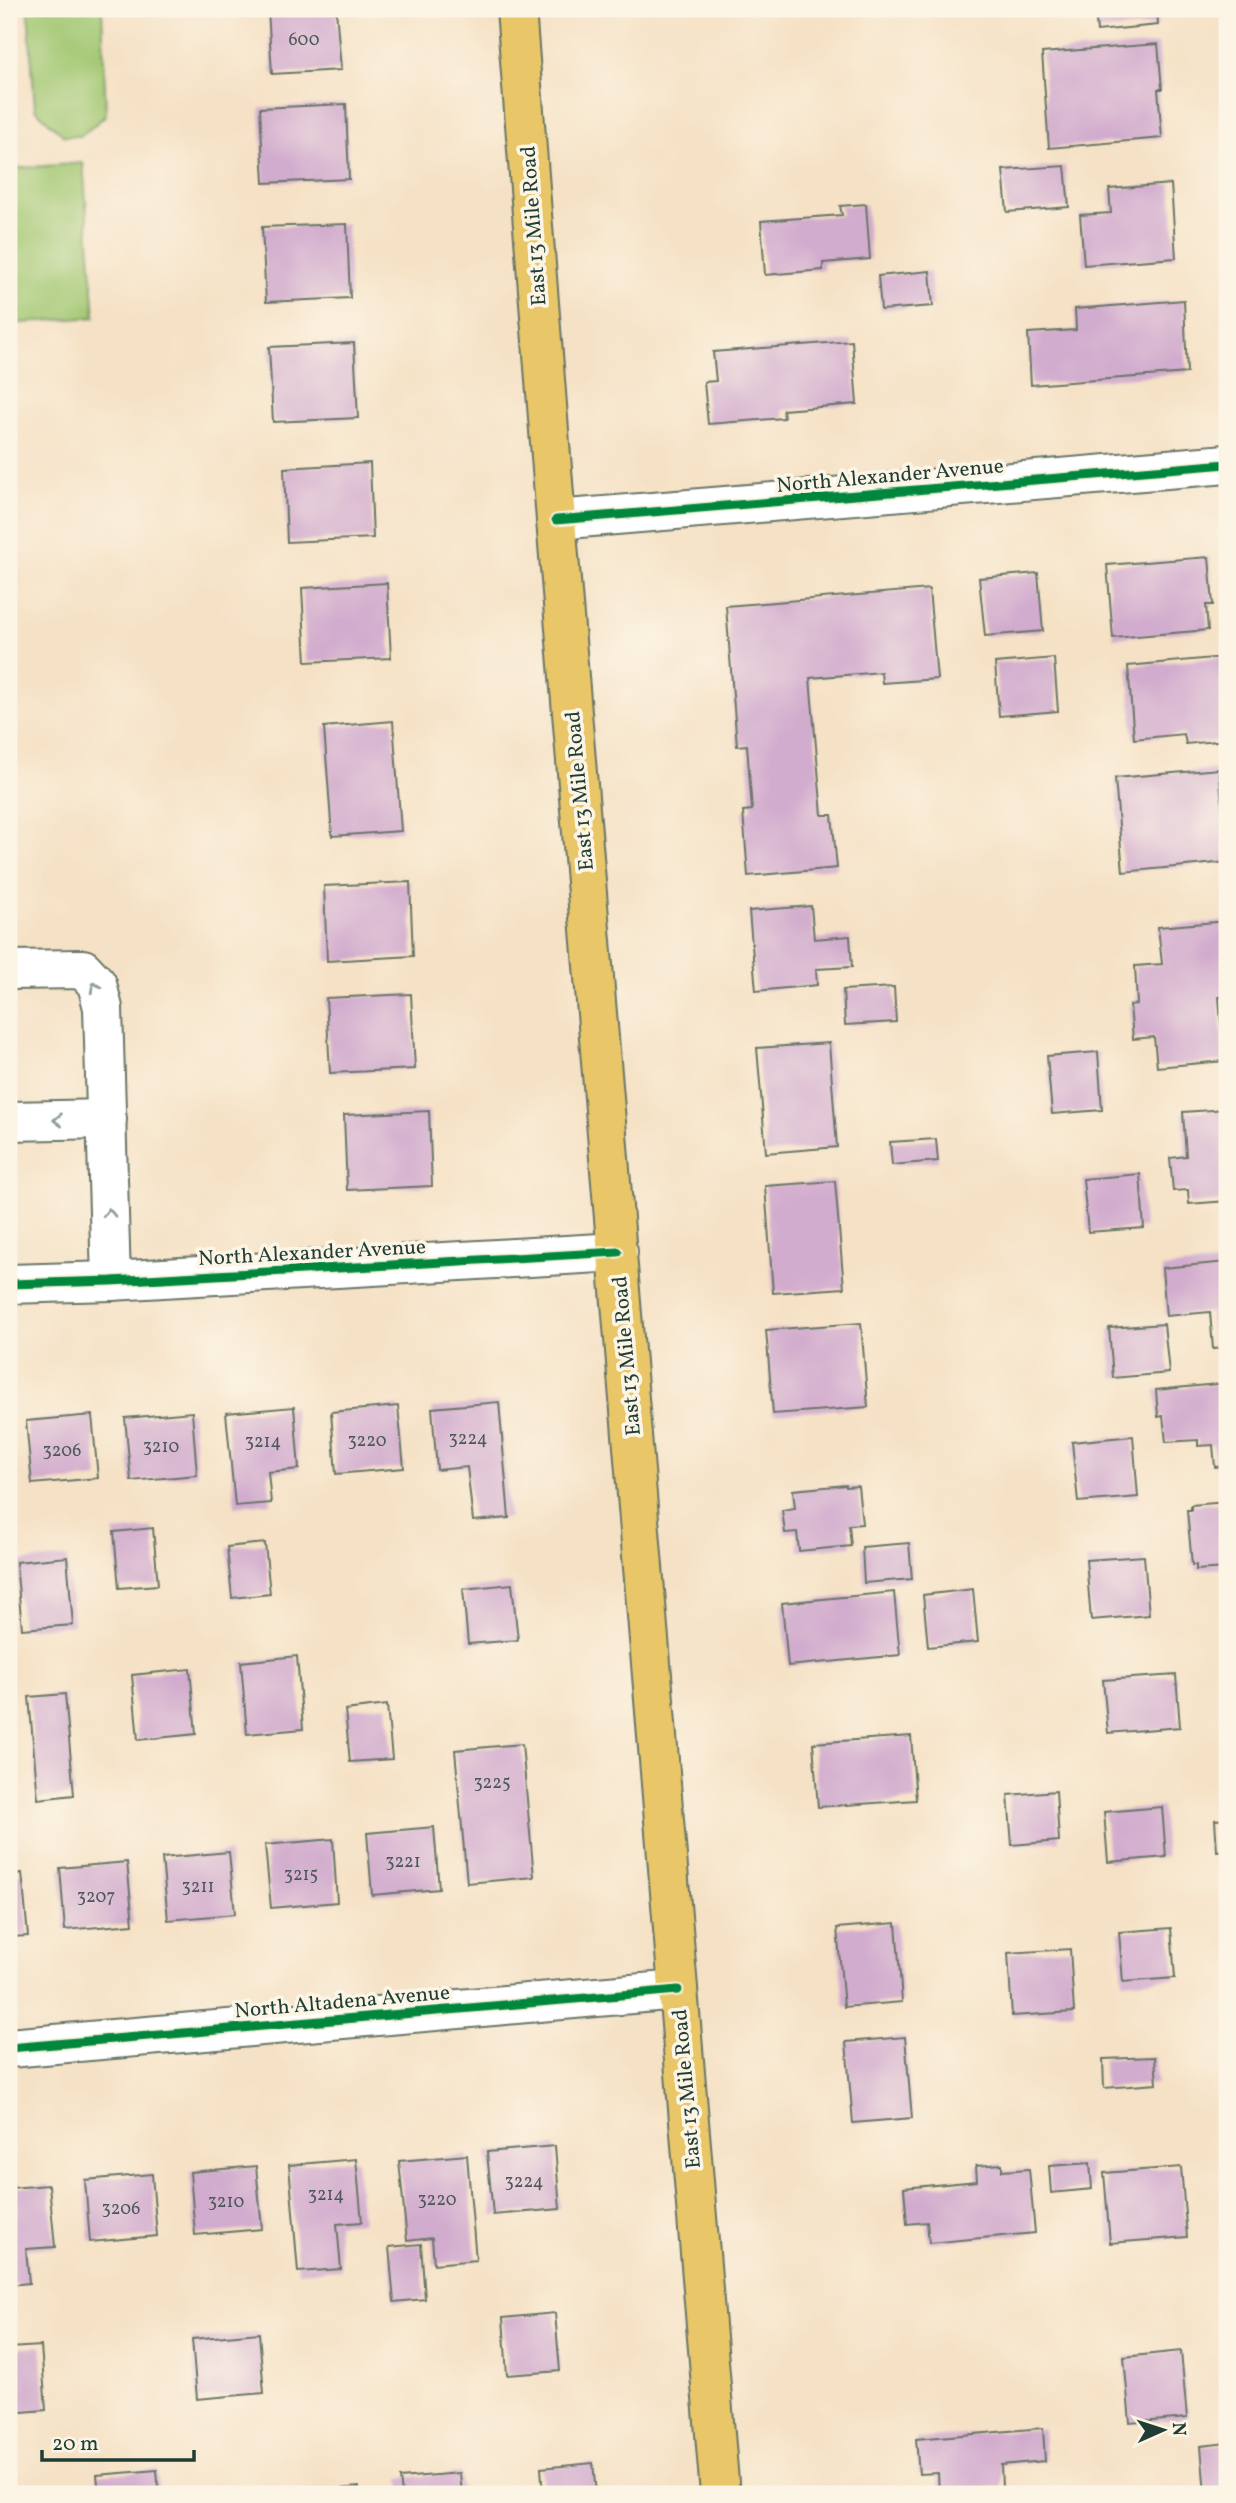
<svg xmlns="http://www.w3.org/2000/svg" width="1236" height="2503" viewBox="0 0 1236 2503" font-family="Vollkorn,serif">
  <rect width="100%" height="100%" fill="#fcf5e5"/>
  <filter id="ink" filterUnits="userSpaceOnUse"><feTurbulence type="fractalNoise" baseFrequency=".0143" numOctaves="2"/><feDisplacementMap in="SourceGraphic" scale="14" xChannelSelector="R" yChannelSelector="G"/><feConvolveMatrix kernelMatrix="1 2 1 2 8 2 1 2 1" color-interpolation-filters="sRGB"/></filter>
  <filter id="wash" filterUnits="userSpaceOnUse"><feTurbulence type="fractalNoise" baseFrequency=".00686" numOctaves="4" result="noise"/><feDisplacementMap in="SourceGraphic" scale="28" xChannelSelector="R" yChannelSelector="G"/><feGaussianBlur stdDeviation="1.57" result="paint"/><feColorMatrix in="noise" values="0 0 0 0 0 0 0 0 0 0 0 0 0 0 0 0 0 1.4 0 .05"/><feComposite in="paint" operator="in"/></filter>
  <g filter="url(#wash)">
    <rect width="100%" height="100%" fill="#f5e1c5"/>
    <g fill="#a2c772" stroke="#608253" stroke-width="2">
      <polygon points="28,9 102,9 106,115 81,136 64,136 35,109"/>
      <polygon points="83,163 95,317 9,324 9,169"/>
    </g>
    <g id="blocks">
      <g fill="#d2acce">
        <polygon points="268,9 336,9 341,70 272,74"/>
        <polygon points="1095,9 1157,9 1158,25 1097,31"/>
        <polygon points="1158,44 1162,89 1158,89 1162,138 1049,148 1042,53"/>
        <polygon points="346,104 349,179 264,183 260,108"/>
        <polygon points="1065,166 1069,207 1007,212 1003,170"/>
        <polygon points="1171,184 1176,258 1084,265 1080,215 1111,213 1109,189"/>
        <polygon points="866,204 870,259 823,263 823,270 765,275 761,221 842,215 840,206"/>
        <polygon points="347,224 350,298 266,302 262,227"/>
        <polygon points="930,271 933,306 881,310 878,276"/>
        <polygon points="1184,300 1187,373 1031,385 1028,333 1076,330 1075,309"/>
        <polygon points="852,341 857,404 783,410 784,418 708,424 704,382 716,381 713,352"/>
        <polygon points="354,343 358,418 273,422 269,347"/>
        <polygon points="370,463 373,538 287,542 284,468"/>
        <polygon points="1209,557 1213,605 1206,605 1208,630 1113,638 1107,565"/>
        <polygon points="1038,573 1043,631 985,636 979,578"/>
        <polygon points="387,583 391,658 306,662 302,588"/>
        <polygon points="929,589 937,679 882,683 881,672 810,678 822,815 832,815 837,868 748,876 743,811 752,810 747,745 737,746 726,606"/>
        <polygon points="1223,657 1227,705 1227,740 1186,744 1184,734 1134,739 1128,666"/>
        <polygon points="1054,658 1058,711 999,716 995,663"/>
        <polygon points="393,721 401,831 332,836 324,727"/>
        <polygon points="1219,769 1227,862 1123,872 1115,778"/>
        <polygon points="410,882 413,956 327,961 324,886"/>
        <polygon points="811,906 814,939 850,936 852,967 816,969 817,985 756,991 749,911"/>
        <polygon points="1227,921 1227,996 1219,997 1224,1061 1157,1067 1154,1037 1133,1039 1130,1005 1137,1004 1135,966 1162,964 1158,927"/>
        <polygon points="894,987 896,1022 845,1025 843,990"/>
        <polygon points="411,994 415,1069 330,1073 326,998"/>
        <polygon points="829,1043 837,1147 766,1153 757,1048"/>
        <polygon points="1098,1052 1102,1110 1052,1114 1047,1056"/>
        <polygon points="1227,1109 1227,1201 1189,1204 1188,1190 1173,1191 1170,1158 1186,1156 1183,1112"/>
        <polygon points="429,1111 432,1186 347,1190 344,1115"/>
        <polygon points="936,1139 938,1161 892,1165 890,1142"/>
        <polygon points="1140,1174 1144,1228 1088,1232 1083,1179"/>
        <polygon points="835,1181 844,1288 773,1293 765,1186"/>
        <polygon points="1227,1262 1227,1347 1213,1349 1210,1312 1166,1316 1162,1268"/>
        <polygon points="861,1323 868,1407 773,1414 766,1330"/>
        <polygon points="1164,1324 1169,1373 1113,1378 1109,1328"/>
        <polygon points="1227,1383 1227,1466 1215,1467 1213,1445 1198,1446 1198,1440 1166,1442 1163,1416 1158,1417 1156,1390"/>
        <polygon points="499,1402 509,1518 473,1521 467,1467 437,1470 432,1408"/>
        <polygon points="398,1406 404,1468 336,1474 331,1412"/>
        <polygon points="294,1407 299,1469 268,1472 271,1503 235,1506 226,1413"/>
        <polygon points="192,1412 197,1475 131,1481 125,1418"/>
        <polygon points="92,1415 98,1478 32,1484 26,1421"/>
        <polygon points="1133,1436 1138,1497 1078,1502 1072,1442"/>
        <polygon points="846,1485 846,1487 858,1486 862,1524 849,1525 851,1546 799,1551 797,1532 785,1533 782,1510 795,1508 793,1490"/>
        <polygon points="1227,1502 1227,1568 1196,1570 1196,1565 1192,1565 1187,1510 1191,1510 1191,1505"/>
        <polygon points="153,1528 158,1585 119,1588 114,1532"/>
        <polygon points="265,1543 270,1594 232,1598 227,1547"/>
        <polygon points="909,1543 912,1579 864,1583 862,1547"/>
        <polygon points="1144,1556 1149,1615 1091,1620 1086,1560"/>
        <polygon points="67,1557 73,1625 22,1629 16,1562"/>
        <polygon points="512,1584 518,1640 468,1644 463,1589"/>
        <polygon points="973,1589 978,1642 928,1647 923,1595"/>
        <polygon points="894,1592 900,1655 788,1666 782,1603"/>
        <polygon points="297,1656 303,1729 247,1734 241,1662"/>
        <polygon points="190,1669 196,1734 138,1740 132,1675"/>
        <polygon points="1176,1675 1180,1727 1108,1733 1103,1680"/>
        <polygon points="65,1694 74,1795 38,1799 29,1697"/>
        <polygon points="387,1705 392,1759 350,1762 345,1710"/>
        <polygon points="911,1736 916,1800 818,1807 813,1743"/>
        <polygon points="522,1744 534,1877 467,1883 455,1750"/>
        <polygon points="1056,1791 1059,1841 1012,1845 1008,1795"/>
        <polygon points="1162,1807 1166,1857 1108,1862 1104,1812"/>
        <polygon points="1227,1819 1227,1850 1217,1851 1215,1820"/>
        <polygon points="434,1827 439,1889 372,1895 367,1833"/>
        <polygon points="333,1839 337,1902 271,1908 265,1845"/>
        <polygon points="229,1852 235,1914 168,1920 162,1858"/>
        <polygon points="127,1862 133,1924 65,1930 60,1868"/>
        <polygon points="22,1873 28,1936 9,1937 9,1875"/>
        <polygon points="896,1923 902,2002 844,2007 837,1928"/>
        <polygon points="1171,1928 1175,1978 1123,1982 1119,1932"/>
        <polygon points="1070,1949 1074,2012 1012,2016 1008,1953"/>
        <polygon points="905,2037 912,2118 853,2123 846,2042"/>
        <polygon points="1155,2057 1157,2084 1104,2088 1103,2059"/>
        <polygon points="1227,2097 1227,2138 1225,2138 1222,2098"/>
        <polygon points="555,2146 560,2209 493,2215 487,2152"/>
        <polygon points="467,2155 476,2260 434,2264 432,2238 407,2241 399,2161"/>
        <polygon points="356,2159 362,2222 337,2224 341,2269 298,2272 289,2165"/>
        <polygon points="1090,2163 1092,2189 1051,2193 1049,2166"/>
        <polygon points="1002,2164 1002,2171 1029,2169 1035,2233 929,2243 927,2222 907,2224 904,2188 977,2181 976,2166"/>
        <polygon points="256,2166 262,2229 195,2235 190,2172"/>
        <polygon points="1181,2167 1187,2237 1110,2243 1104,2173"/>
        <polygon points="152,2174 157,2236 90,2242 85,2180"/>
        <polygon points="49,2185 55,2247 26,2249 29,2283 9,2285 9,2188"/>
        <polygon points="421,2244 425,2299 394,2302 389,2247"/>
        <polygon points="555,2313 560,2371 507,2375 503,2318"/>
        <polygon points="259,2333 264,2393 197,2399 192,2339"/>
        <polygon points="41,2346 46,2410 9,2413 9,2348"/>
        <polygon points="1181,2351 1187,2418 1130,2423 1124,2357"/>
        <polygon points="1043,2428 1045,2461 1001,2465 1002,2487 991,2488 992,2490 939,2494 938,2473 919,2474 916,2439"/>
        <polygon points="1227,2443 1227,2494 1205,2494 1201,2446"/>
        <polygon points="593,2463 596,2494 543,2494 541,2468"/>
        <polygon points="157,2470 159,2494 99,2494 97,2475"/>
        <polygon points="460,2473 462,2494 402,2494 400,2478"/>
        <polygon points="359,2487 359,2494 299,2494 299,2492"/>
      </g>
    </g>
  </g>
  <g filter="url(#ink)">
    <use href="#blocks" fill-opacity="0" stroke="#6a7667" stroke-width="2"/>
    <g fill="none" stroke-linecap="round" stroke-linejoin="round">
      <g stroke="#6a7667" stroke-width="42">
        <g id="minor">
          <polyline points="556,520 1227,464"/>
          <polyline points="9,970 83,969 97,984 103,1008 111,1281"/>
          <polyline points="9,1121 107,1119"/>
          <polyline points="9,1284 111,1281 618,1252"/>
          <polyline points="9,2048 678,1990"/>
        </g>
      </g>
      <g stroke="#6a7667" stroke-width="42">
        <polyline id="major" points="516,9 556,520 720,2494"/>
      </g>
      <use href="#minor" stroke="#fff" stroke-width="38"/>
      <use href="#major" stroke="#e9c769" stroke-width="38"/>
      <g stroke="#fcf5e5" stroke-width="13">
        <g id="cycleway">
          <polyline points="556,520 1227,464"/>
          <polyline points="9,1284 111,1281 618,1252"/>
          <polyline points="9,2048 678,1990"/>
        </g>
      </g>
      <use href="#cycleway" stroke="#00873e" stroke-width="9"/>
    </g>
    <defs><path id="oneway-chevron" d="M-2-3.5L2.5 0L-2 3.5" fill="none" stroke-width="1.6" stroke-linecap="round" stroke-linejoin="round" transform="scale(1.75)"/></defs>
    <g stroke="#8f9e9a">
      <use href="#oneway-chevron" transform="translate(95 987) rotate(-117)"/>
      <use href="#oneway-chevron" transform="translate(58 1120) rotate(179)"/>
      <use href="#oneway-chevron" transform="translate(109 1213) rotate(-92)"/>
    </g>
  </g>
  <g text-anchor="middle" stroke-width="7" stroke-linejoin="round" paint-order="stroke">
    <g font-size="18" fill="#4c595a">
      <text x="304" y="45">600</text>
      <text x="468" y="1444">3224</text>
      <text x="367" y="1446">3220</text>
      <text x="263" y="1447">3214</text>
      <text x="161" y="1452">3210</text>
      <text x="62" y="1456">3206</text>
      <text x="492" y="1788">3225</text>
      <text x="403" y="1867">3221</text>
      <text x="301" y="1880">3215</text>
      <text x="198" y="1892">3211</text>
      <text x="96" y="1902">3207</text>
      <text x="524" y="2187">3224</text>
      <text x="326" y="2200">3214</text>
      <text x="437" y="2205">3220</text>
      <text x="226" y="2207">3210</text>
      <text x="121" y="2214">3206</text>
    </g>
    <g font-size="21" fill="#1f3d34" stroke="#fcf5e5">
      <text transform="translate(533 226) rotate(-94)" y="7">East 13 Mile Road</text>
      <text transform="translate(890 475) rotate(-5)" y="7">North Alexander Avenue</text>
      <text transform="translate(579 791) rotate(-95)" y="7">East 13 Mile Road</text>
      <text transform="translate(312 1252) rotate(-3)" y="7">North Alexander Avenue</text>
      <text transform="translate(626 1356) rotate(-95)" y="7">East 13 Mile Road</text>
      <text transform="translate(342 2001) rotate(-5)" y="7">North Altadena Avenue</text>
      <text transform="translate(686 2089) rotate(-95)" y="7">East 13 Mile Road</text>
    </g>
  </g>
  <rect width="1236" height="2503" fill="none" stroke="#fcf5e5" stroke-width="35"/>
  <g transform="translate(1163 2430) rotate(87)" stroke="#fcf5e5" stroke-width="5" paint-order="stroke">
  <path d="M0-5L12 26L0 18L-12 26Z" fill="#1f3d34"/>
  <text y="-10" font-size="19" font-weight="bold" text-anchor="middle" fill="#1f3d34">N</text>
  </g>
  <path d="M42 2450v10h152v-10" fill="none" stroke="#1f3d34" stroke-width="3.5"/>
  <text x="52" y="2450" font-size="21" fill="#1f3d34" stroke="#fcf5e5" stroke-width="5" paint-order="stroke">20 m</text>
</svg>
